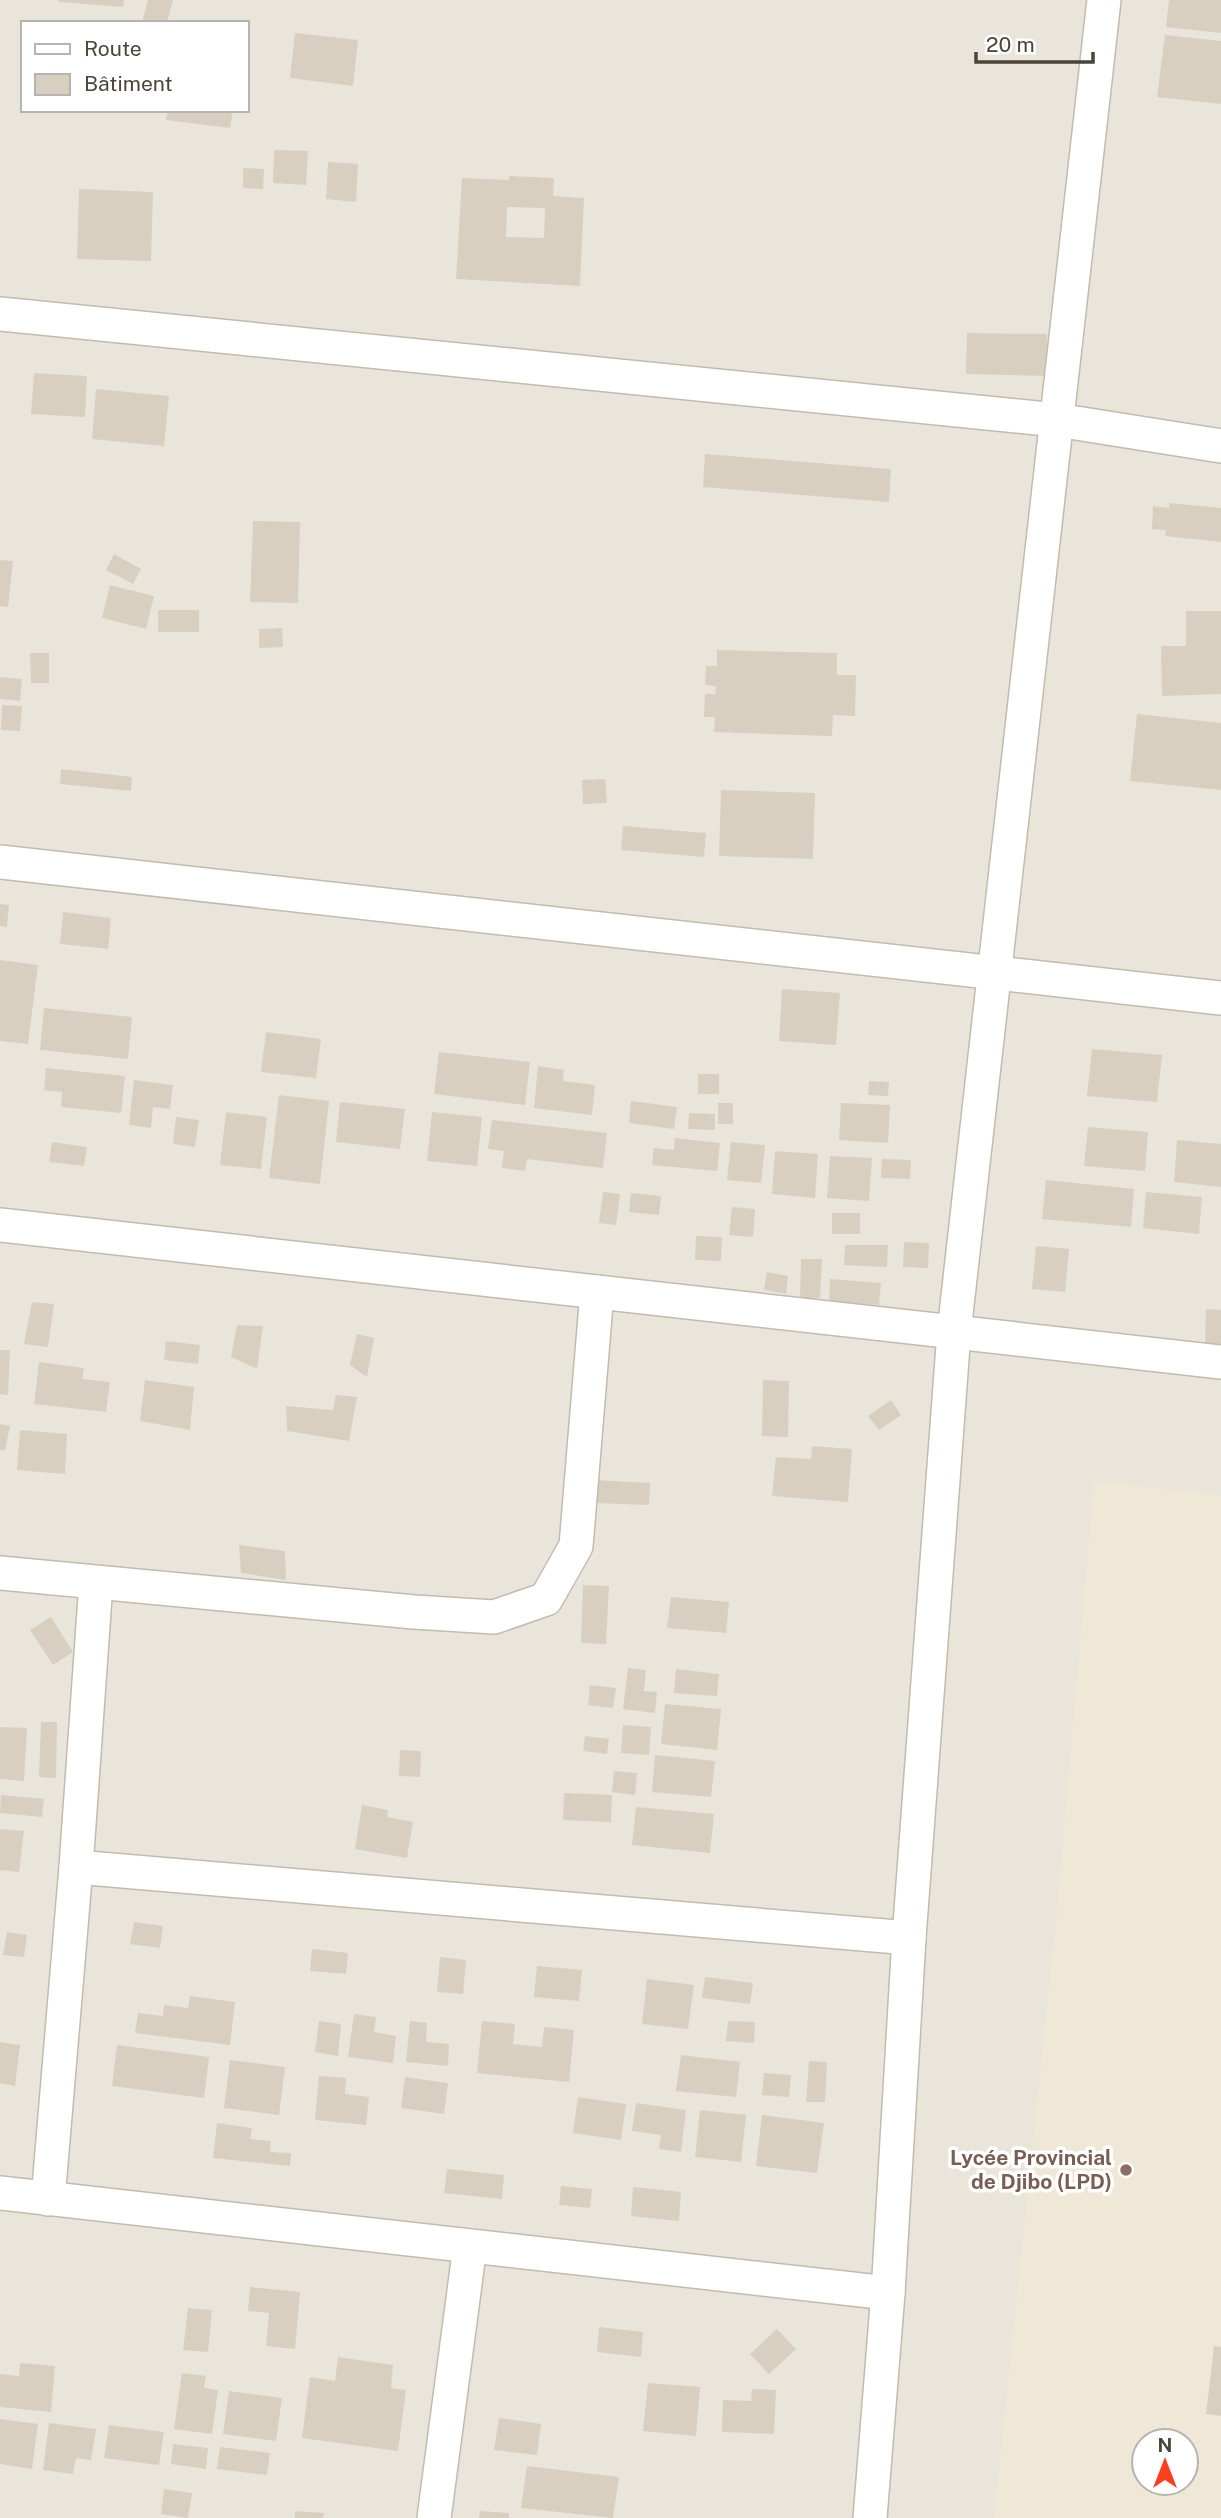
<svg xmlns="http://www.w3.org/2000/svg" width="1221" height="2518" viewBox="0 0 1221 2518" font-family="'Public Sans',sans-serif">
  <rect width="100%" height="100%" fill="#f6f3ec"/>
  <path fill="#eae5da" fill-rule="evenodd" d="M0 0H1221V2518H0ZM23 23H247V110H23ZM1144 2441H1186V2483H1144Z"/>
  <path fill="#efe8d6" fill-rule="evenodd" d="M1094 1481 1221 1495V2518H994L1058 1900ZM1144 2441H1186V2483H1144Z"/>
  <g fill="#d8cfc1" fill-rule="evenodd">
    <polygon points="59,0 124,0 123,7 59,2"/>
    <polygon points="148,0 173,0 167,23 142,23"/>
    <polygon points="1169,0 1221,0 1221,33 1166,27"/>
    <polygon points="295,33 358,40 353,86 290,78"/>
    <polygon points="1165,35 1221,41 1221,104 1157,97"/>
    <polygon points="168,110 233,110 230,128 166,120"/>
    <polygon points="274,150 308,151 306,185 273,183"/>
    <polygon points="328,162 358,164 356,202 326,199"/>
    <polygon points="243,168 264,169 263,189 243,188"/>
    <path d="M509 176 554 178 553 196 584 198 580 286 456 279 462 178 509 180ZM507 207 545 208 544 238 506 237Z"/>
    <polygon points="79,189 153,192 151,261 77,259"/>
    <polygon points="967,333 1047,334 1046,376 966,374"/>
    <polygon points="34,373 87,376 85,417 31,414"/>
    <polygon points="96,389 169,396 164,446 92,439"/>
    <polygon points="705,454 891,469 889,502 703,487"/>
    <polygon points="1169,503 1221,508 1221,542 1165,536 1166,530 1152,529 1153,506 1169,508"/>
    <polygon points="253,521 300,522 298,603 250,602"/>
    <polygon points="114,554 141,569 133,584 106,570"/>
    <polygon points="0,560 13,561 8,607 0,606"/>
    <polygon points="110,585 154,596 146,629 102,618"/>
    <rect x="158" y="610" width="41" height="22"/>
    <polygon points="1186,611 1221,611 1221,694 1162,696 1161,646 1186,646"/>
    <polygon points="282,628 283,647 259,648 259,629"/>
    <polygon points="717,650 837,653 837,675 856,675 855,716 833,715 832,736 714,732 715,717 704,717 705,694 715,694 716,686 705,685 706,666 717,666"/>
    <polygon points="30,653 49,653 49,683 31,683"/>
    <polygon points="0,677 22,679 20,701 0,699"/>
    <polygon points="2,705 22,706 20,731 1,730"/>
    <polygon points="1137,714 1221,723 1221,790 1130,781"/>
    <polygon points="61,769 132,777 131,791 60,784"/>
    <polygon points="605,779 607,803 583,804 582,780"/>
    <polygon points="721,790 815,793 813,859 719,856"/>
    <polygon points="623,826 706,833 704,857 621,850"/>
    <polygon points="0,904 9,905 7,927 0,926"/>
    <polygon points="63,912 111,918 108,949 60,944"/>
    <polygon points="0,960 38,965 28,1044 0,1041"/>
    <polygon points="782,989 840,993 836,1045 779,1041"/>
    <polygon points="44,1008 132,1017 128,1059 40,1050"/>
    <polygon points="266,1032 321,1039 316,1078 261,1072"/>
    <polygon points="1092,1049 1162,1055 1157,1102 1087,1096"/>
    <polygon points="439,1052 530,1062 525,1105 434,1094"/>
    <polygon points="538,1066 564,1070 563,1081 595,1085 592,1115 534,1108"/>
    <polygon points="46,1068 125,1076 121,1113 61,1107 62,1092 44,1090"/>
    <rect x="698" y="1074" width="21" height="20"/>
    <polygon points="134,1080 173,1085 170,1109 153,1107 151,1128 129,1125"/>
    <polygon points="869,1081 889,1082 888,1096 868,1095"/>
    <polygon points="279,1095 329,1101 320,1184 269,1178"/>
    <polygon points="631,1101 677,1107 674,1129 629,1123"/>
    <polygon points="340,1102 405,1109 400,1149 336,1142"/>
    <rect x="718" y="1103" width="15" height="21"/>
    <polygon points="841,1103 890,1105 888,1143 839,1140"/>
    <polygon points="226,1112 267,1117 261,1169 220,1165"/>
    <polygon points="432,1112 482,1117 477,1166 427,1161"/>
    <polygon points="689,1113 715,1114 715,1130 688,1129"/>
    <polygon points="176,1117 199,1120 195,1147 173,1144"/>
    <polygon points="492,1120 607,1133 603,1168 527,1159 525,1171 502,1168 504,1151 488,1149"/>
    <polygon points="1088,1127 1148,1132 1145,1171 1084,1166"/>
    <polygon points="675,1138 720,1143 717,1171 652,1165 654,1148 674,1150"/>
    <polygon points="1177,1140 1221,1144 1221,1187 1174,1182"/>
    <polygon points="52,1142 87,1147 84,1166 49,1162"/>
    <polygon points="731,1142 765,1145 761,1183 727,1180"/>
    <polygon points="775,1151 818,1154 815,1198 772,1194"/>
    <polygon points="830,1156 872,1158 869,1201 827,1198"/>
    <polygon points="882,1159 911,1160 910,1179 881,1178"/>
    <polygon points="1046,1180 1134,1189 1131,1227 1042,1219"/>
    <polygon points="603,1192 620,1194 616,1225 599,1223"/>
    <polygon points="1146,1192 1202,1197 1199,1234 1143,1228"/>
    <polygon points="631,1193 661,1196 659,1215 629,1212"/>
    <polygon points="732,1207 755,1209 753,1237 729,1235"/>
    <rect x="832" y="1213" width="28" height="21"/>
    <polygon points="696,1236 722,1237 721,1261 695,1260"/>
    <polygon points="904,1242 929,1243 928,1268 903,1267"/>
    <polygon points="845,1245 888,1245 887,1267 844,1265"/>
    <polygon points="1036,1246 1069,1249 1065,1292 1032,1289"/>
    <polygon points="801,1259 822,1259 820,1298 800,1298"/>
    <polygon points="767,1272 788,1276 786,1294 764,1290"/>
    <polygon points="830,1279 881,1283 879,1305 829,1302"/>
    <polygon points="32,1302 54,1304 48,1347 24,1344"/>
    <polygon points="1206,1309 1221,1310 1221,1347 1205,1347"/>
    <polygon points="237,1325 263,1326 257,1369 231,1357"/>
    <polygon points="357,1334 374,1338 367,1377 350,1365"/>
    <polygon points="166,1341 200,1345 198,1364 164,1360"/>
    <polygon points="0,1350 10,1350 8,1395 0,1394"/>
    <polygon points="39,1362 84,1368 82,1379 110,1382 106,1412 34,1404"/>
    <polygon points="145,1380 194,1387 190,1430 140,1421"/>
    <polygon points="763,1380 789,1381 788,1437 762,1436"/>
    <polygon points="336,1395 357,1397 349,1441 287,1431 286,1406 333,1410"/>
    <polygon points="891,1400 901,1415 879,1430 868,1416"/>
    <polygon points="0,1424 10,1426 5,1450 0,1450"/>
    <polygon points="20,1430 67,1434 65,1474 17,1470"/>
    <polygon points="812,1446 852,1449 848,1502 772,1496 776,1457 811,1459"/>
    <polygon points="595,1480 650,1483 649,1505 595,1503"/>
    <polygon points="239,1545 285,1551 286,1580 241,1573"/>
    <polygon points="583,1585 609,1586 606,1644 581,1643"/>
    <polygon points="671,1597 729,1602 726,1633 667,1628"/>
    <polygon points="51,1617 73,1652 53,1665 30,1630"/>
    <polygon points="628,1668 646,1670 644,1691 657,1692 655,1713 623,1709"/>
    <polygon points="676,1669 719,1674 717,1696 674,1693"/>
    <polygon points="590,1685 616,1688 613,1708 588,1705"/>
    <polygon points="665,1704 721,1709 717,1750 661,1744"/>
    <polygon points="41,1722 57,1722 56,1778 39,1777"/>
    <polygon points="623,1725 651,1727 649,1755 621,1753"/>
    <polygon points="0,1727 27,1728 24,1781 0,1779"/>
    <polygon points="585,1736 609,1739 607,1754 583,1751"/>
    <polygon points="400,1750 421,1751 420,1777 399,1776"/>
    <polygon points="655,1755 715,1761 711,1797 652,1792"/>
    <polygon points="614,1771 637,1773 635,1795 612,1792"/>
    <polygon points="564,1793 612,1795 611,1822 563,1820"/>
    <polygon points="1,1795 44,1799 42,1817 0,1813"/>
    <polygon points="362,1805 388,1810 387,1817 413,1822 407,1858 355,1849"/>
    <polygon points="636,1807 714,1814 710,1853 632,1845"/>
    <polygon points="0,1829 24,1831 19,1872 0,1870"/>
    <polygon points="134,1922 163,1926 160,1948 130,1944"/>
    <polygon points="7,1932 27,1935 24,1957 3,1955"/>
    <polygon points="312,1949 348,1953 346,1974 310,1971"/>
    <polygon points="440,1957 466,1960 463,1994 437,1992"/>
    <polygon points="537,1966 582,1970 579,2001 534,1997"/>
    <polygon points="705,1977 753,1983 750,2004 702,1998"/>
    <polygon points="647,1979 694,1985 688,2029 642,2024"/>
    <polygon points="190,1996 235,2002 230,2045 135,2033 138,2013 163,2016 164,2005 188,2008"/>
    <polygon points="354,2014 376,2017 374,2032 396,2036 393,2063 348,2057"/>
    <polygon points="319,2021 341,2024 338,2056 315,2052"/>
    <polygon points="410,2021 427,2023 426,2042 449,2044 448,2066 406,2062"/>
    <polygon points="482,2021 515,2024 513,2044 542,2047 544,2027 574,2030 569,2082 477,2073"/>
    <polygon points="728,2021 755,2022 754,2043 726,2041"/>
    <polygon points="0,2042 20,2045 15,2086 0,2083"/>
    <polygon points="117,2045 209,2057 204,2098 112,2086"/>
    <polygon points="681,2055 740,2062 736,2097 676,2091"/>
    <polygon points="230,2060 285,2067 279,2115 224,2108"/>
    <polygon points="809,2061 827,2062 825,2102 806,2102"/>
    <polygon points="764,2073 791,2075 789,2097 762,2095"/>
    <polygon points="319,2076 346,2078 345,2094 369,2097 366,2125 315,2120"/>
    <polygon points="405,2077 448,2083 444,2114 401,2108"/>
    <polygon points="578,2097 626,2104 621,2140 573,2133"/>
    <polygon points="636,2103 686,2110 681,2152 659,2149 661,2135 632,2131"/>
    <polygon points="700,2110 746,2115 741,2162 695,2157"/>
    <polygon points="762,2115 824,2123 817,2173 756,2166"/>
    <polygon points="217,2123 252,2128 250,2139 271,2141 270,2152 291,2153 290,2166 213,2158"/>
    <polygon points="447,2169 504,2175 502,2199 444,2193"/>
    <polygon points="561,2186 592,2189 590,2208 559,2205"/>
    <polygon points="633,2187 681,2192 679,2221 631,2216"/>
    <polygon points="250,2287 300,2292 295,2349 266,2346 269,2313 248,2311"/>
    <polygon points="188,2308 212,2310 208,2352 183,2350"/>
    <polygon points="599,2327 643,2332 641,2357 597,2352"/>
    <polygon points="777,2329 796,2349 769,2374 750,2354"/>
    <polygon points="1214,2346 1221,2347 1221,2416 1206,2414"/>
    <polygon points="338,2357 393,2365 391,2388 406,2390 398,2451 302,2438 310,2377 335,2381"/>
    <polygon points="20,2363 55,2366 51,2412 0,2407 0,2374 19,2376"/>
    <polygon points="182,2373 206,2376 204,2388 218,2390 212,2434 174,2429"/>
    <polygon points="648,2383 700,2387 696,2436 643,2431"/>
    <polygon points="752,2389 776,2390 774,2434 722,2432 723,2400 751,2401"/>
    <polygon points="229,2391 282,2398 276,2441 223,2434"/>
    <polygon points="499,2418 541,2424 537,2455 494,2450"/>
    <polygon points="0,2419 38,2424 32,2469 0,2464"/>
    <polygon points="49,2423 96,2429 91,2460 76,2458 73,2474 43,2470"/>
    <polygon points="109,2425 164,2432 159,2465 104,2458"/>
    <polygon points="173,2444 208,2448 206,2469 171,2464"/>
    <polygon points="220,2447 270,2453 267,2475 217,2469"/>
    <polygon points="527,2466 619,2477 613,2518 521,2508"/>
    <polygon points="164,2489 192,2493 188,2518 161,2514"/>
    <polygon points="295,2511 324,2513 323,2518 295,2518"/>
    <polygon points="480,2511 509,2513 509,2518 479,2518"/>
  </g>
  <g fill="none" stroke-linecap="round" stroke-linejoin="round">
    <g stroke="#c2bbae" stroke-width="36">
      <g id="street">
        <polyline points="0,314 1057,420 1221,446"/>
        <polyline points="0,862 1221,998"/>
        <polyline points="0,1225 1221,1362"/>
        <polyline points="0,1573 414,1612 494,1617 546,1599 576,1546 597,1292"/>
        <polyline points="76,1867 909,1938"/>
        <polyline points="0,2193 888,2293"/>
        <polyline points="48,2199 76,1867 96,1583"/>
        <polyline points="434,2518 470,2246"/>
        <polyline points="870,2518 888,2293 909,1938 954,1332 1104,0"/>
      </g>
    </g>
    <use href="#street" stroke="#fff" stroke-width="33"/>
  </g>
  <circle fill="#8d6e63" stroke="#fff" stroke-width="2.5" cx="1126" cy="2170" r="7"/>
  <g text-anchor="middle" stroke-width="7" stroke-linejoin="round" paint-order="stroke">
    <g font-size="21" font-weight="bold" fill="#785e54" stroke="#fff" text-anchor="end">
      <text x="1112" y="2165">Lycée Provincial<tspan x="1112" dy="24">de Djibo (LPD)</tspan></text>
    </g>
  </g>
  <rect x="21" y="21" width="228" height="91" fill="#ffffff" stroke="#b7b4b0" stroke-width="2"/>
  <rect x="35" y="44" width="35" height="10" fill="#ffffff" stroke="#b7b4b0" stroke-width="2"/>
  <text x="84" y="56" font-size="21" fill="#4b4439">Route</text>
  <rect x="35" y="74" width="35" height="21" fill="#d8cfc1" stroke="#b7b4b0" stroke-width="2"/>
  <text x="84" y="91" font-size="21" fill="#4b4439">Bâtiment</text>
  <g transform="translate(1165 2462)"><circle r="33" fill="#ffffff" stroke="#b7b4b0" stroke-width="2"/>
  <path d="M0-5L12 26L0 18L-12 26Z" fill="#fc3f1d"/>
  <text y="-10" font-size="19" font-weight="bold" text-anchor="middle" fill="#4b4439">N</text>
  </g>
  <path d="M976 52v10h117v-10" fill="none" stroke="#4b4439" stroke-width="3.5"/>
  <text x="986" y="52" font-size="21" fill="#4b4439" stroke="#ffffff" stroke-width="5" paint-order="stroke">20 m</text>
</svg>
